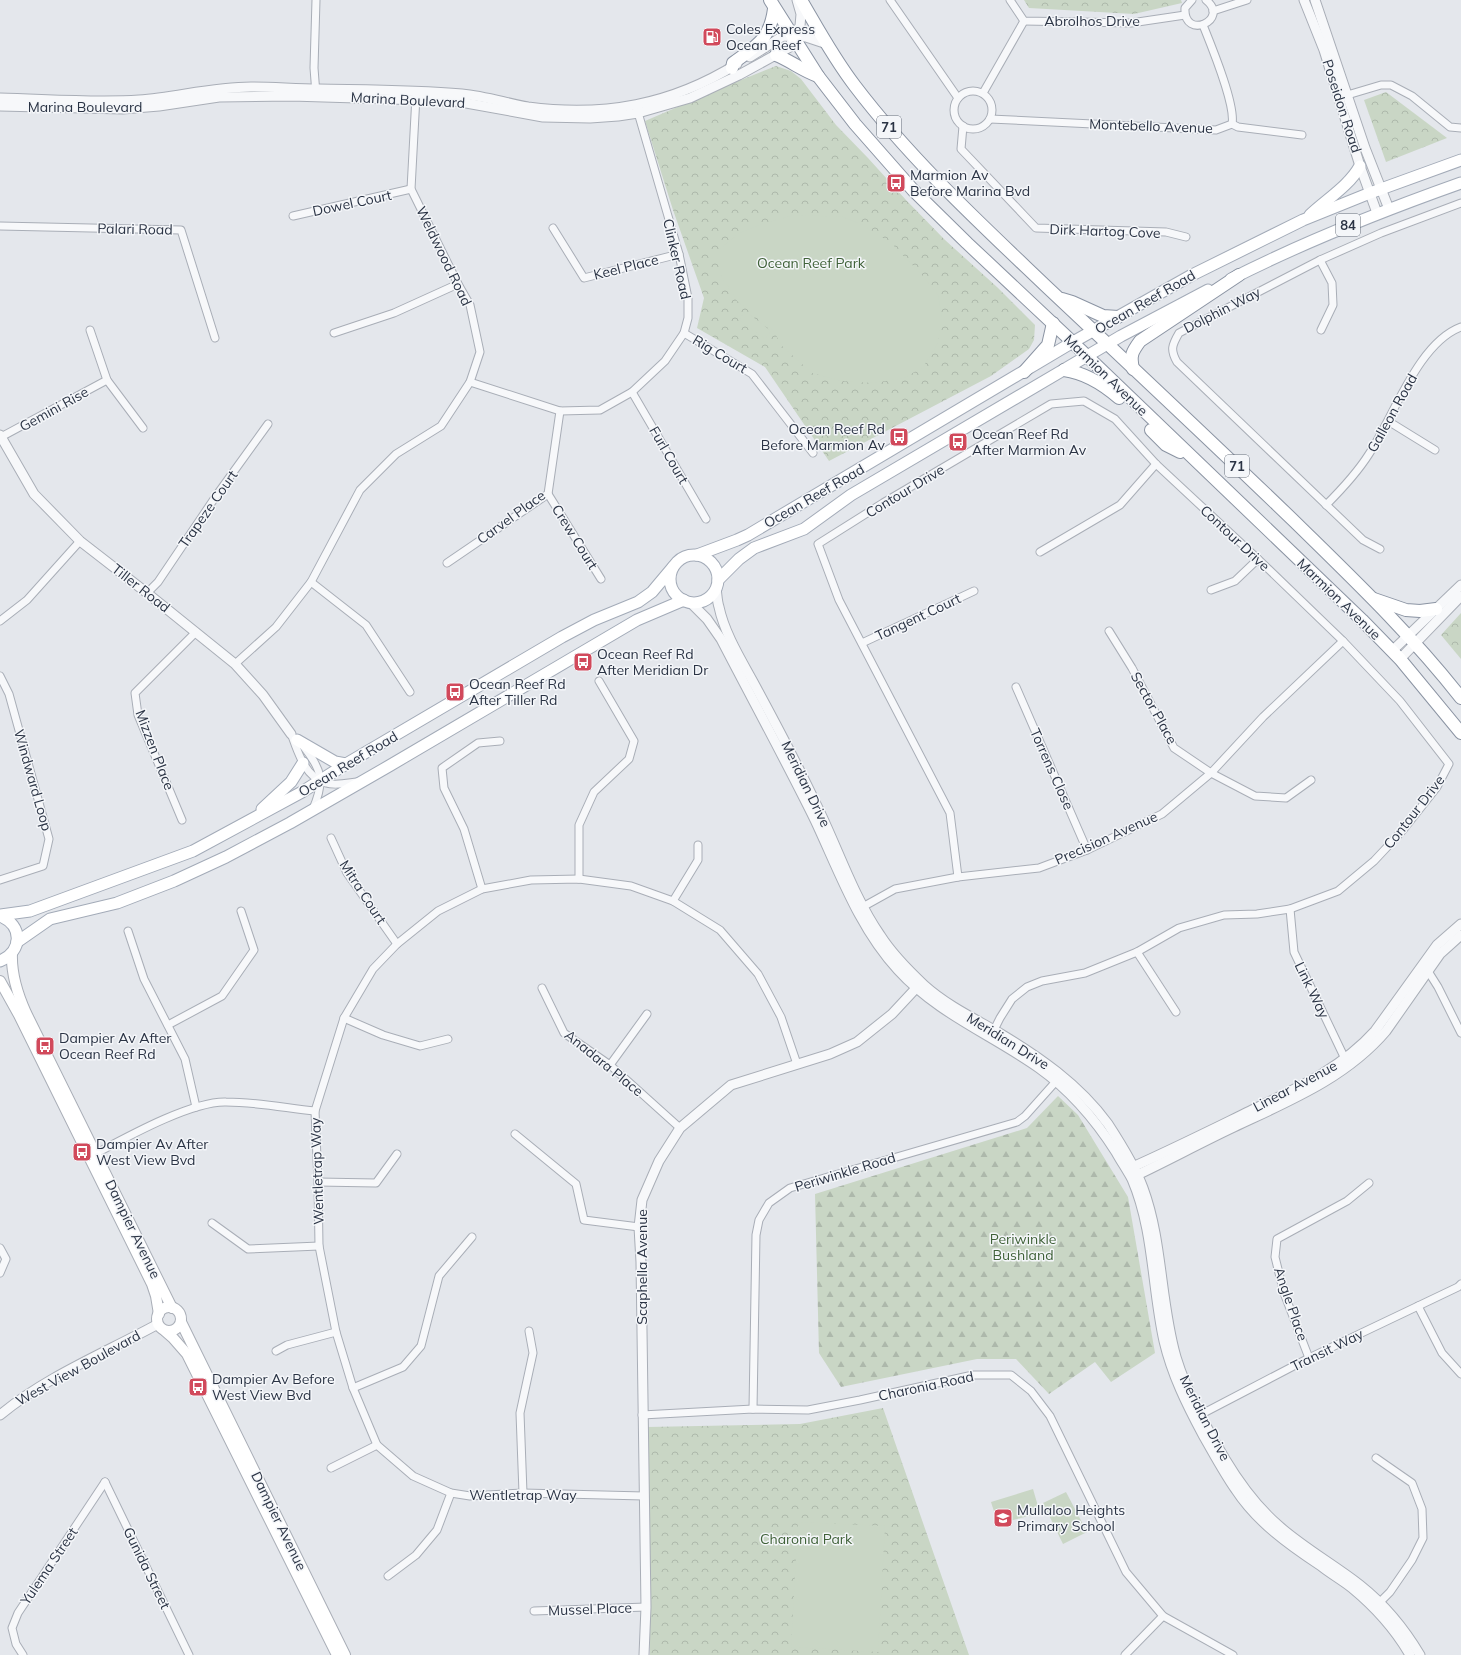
<svg xmlns="http://www.w3.org/2000/svg" width="1461" height="1655" viewBox="0 0 1461 1655" font-family="Mulish,sans-serif">
	<defs>
		<pattern id="forest-firs" width="22" height="20" patternUnits="userSpaceOnUse"><rect width="22" height="20" fill="#c9d6c5"/><path d="M5 1l3.5 6h-7zM16 11l3.5 6h-7z" fill="#adb8ab"/></pattern>
		<pattern id="park-crowns" width="20" height="18" patternUnits="userSpaceOnUse"><rect width="20" height="18" fill="#c9d6c5"/><path d="M2 6a3 3 0 1 1 6 0M12 15a3 3 0 1 1 6 0" fill="none" stroke="#adb8ab"/></pattern>
	</defs>
	<rect width="100%" height="100%" fill="#e4e7ec"/>
	<path fill="url(#forest-firs)" d="M1058,1096L1078,1115L1128,1197L1155,1353L1111,1382L1095,1362L1049,1394L1016,1359H977L841,1387L819,1353L815,1194L1027,1128Z"/>
	<g fill="url(#park-crowns)">
		<path d="M1024,0H1181L1182,3L1134,14L1029,8Z"/>
		<path d="M776,66L791,71L801,79L836,125L868,158L906,200L945,240L997,287L1035,325L1034,340L1029,349L991,376L829,461L765,367L697,328L704,298L673,210L645,121L731,84Z"/>
		<path d="M1386,92L1447,138L1386,162L1364,100Z"/>
		<path d="M1461,613V659L1441,635Z"/>
		<path d="M883,1408L969,1655H650L647,1427L800,1424Z"/>
	</g>
	<g fill="#c9d6c5">
		<path d="M795,215L843,217L863,225L891,243L921,274L938,295L942,317L938,343L923,367L904,378L873,383L842,381L812,373L782,346L773,330L737,301L720,274V249L739,233L764,223Z"/>
		<path d="M745,311L771,331L765,339L739,320Z"/>
		<path d="M1033,1489L1040,1513L998,1524L991,1502Z"/>
		<path d="M1066,1492L1087,1532L1063,1544L1043,1503Z"/>
		<path d="M798,1522L885,1526L878,1652L791,1647Z"/>
	</g>
	<g fill="none" stroke-linecap="round" stroke-linejoin="round">
		<g stroke="#a9aeb7" stroke-width="9">
			<g id="minor">
				<path d="M316,0L314,68L316,94"/>
				<path d="M890,0L958,98"/>
				<path d="M1010,0L1024,21L1131,23L1185,15"/>
				<path d="M1192,0L1185,8C1183,41 1231,20 1206,0"/>
				<path d="M1213,11L1247,0"/>
				<circle cx="973" cy="110" r="19"/>
				<path d="M983,93L1024,21"/>
				<path d="M1344,96L1381,85H1391L1412,96L1450,127L1461,128"/>
				<path d="M990,119L1216,130L1232,124C1236,105 1211,45 1203,25"/>
				<path d="M1232,124L1238,127L1302,135"/>
				<path d="M963,126L961,149L1036,228L1166,232L1186,237"/>
				<path d="M293,216L411,189"/>
				<path d="M0,226L181,230L215,338"/>
				<path d="M553,228L584,278L679,254"/>
				<path d="M1320,260L1332,283L1333,305L1321,330"/>
				<path d="M90,330L107,380L143,428"/>
				<path d="M334,333L394,313L458,284"/>
				<path d="M684,333L752,374L813,453"/>
				<path d="M470,382L560,411L600,410L632,392L665,361L684,333L688,318V298L679,254L637,109"/>
				<path d="M632,392L706,519"/>
				<path d="M1388,421L1435,450"/>
				<path d="M1,437L107,380"/>
				<path d="M548,494L601,579"/>
				<path d="M1326,505C1342,489 1357,473 1369,454C1394,416 1418,343 1461,327"/>
				<path d="M1380,549L1363,540L1177,362C1170,350 1172,345 1179,333L1320,260L1381,233L1461,203"/>
				<path d="M1040,552L1120,505L1156,464"/>
				<path d="M447,563L548,494L560,411"/>
				<path d="M311,582L366,625L410,692"/>
				<path d="M1211,590L1235,581L1258,559"/>
				<path d="M147,593L158,582L216,496L268,424"/>
				<path d="M0,621L27,600L80,541"/>
				<path d="M1109,631L1132,668L1174,748L1211,773L1255,796L1286,798L1311,780"/>
				<path d="M862,643L974,591"/>
				<path d="M235,664L276,627L311,582L360,490L396,454L441,426L470,382L480,352L470,305L458,284L411,189L416,96"/>
				<path d="M0,676L9,694L49,839L43,866L0,880"/>
				<path d="M1016,687L1087,850"/>
				<path d="M292,736C298,753 306,778 326,783C335,786 348,783 357,782"/>
				<path d="M304,747C322,770 325,781 313,809"/>
				<path d="M182,820L138,715L135,693L196,632"/>
				<path d="M331,838L347,873L397,944"/>
				<path d="M958,877L950,813L839,600L818,544L883,503L1051,404L1084,401L1115,419L1156,464L1258,559L1343,641L1400,701L1449,764L1437,787L1403,830L1374,861L1338,891L1290,909L1257,914L1224,915L1179,928L1137,952L1085,973L1042,981L1027,987L1012,999L1000,1018L992,1034"/>
				<path d="M579,879V825L594,792L629,759L634,741L599,681"/>
				<path d="M482,889L464,829L444,788L442,768L478,743L500,741"/>
				<path d="M673,901L698,860V845"/>
				<path d="M859,909L895,889L958,877L1039,868L1087,850L1162,814L1211,773L1263,717L1343,641"/>
				<path d="M1290,909L1294,952L1347,1063"/>
				<path d="M128,931L144,979L185,1059L196,1107"/>
				<path d="M1137,952L1176,1012"/>
				<path d="M1426,968L1438,987L1461,1033"/>
				<path d="M542,988L564,1033L610,1065L680,1128"/>
				<path d="M344,1018L383,1035L420,1046L448,1039"/>
				<path d="M168,1025L222,996L254,950L241,911"/>
				<path d="M610,1065L647,1014"/>
				<path d="M515,1134L576,1184L584,1220L639,1227"/>
				<path d="M93,1155C125,1138 191,1101 226,1102C256,1102 286,1108 315,1111"/>
				<path d="M318,1182L376,1183L397,1154"/>
				<path d="M212,1223L248,1249L319,1246"/>
				<path d="M0,1248L6,1259L0,1273"/>
				<path d="M1418,1306L1442,1353L1461,1374"/>
				<path d="M276,1351L287,1345L336,1332"/>
				<path d="M1309,1358L1284,1293L1275,1257L1277,1239L1347,1201L1369,1183"/>
				<path d="M353,1388L403,1367L421,1346L439,1276L472,1237"/>
				<path d="M753,1409L756,1235L759,1220L769,1203L790,1188L1017,1122L1025,1116L1059,1078"/>
				<path d="M642,1415L753,1409L808,1410L860,1400L973,1375H1011L1031,1391L1050,1416L1126,1572L1163,1616L1233,1655"/>
				<path d="M1196,1417L1309,1358L1458,1287L1461,1284"/>
				<path d="M1376,1458L1412,1483L1422,1509L1423,1538L1412,1560L1390,1592L1377,1605"/>
				<path d="M331,1468L377,1445"/>
				<path d="M105,1482L189,1655"/>
				<path d="M523,1493L520,1413L533,1353L529,1331"/>
				<path d="M644,1496L523,1493L470,1496L451,1493L413,1476L377,1445L353,1388L336,1332L319,1246L318,1182L315,1111L344,1018L373,969L397,944L438,911L482,889L531,880L579,879L631,886L673,901L720,930L758,974L781,1017L797,1064"/>
				<path d="M388,1576L416,1555L437,1530L451,1493"/>
				<path d="M534,1611L646,1607"/>
				<path d="M23,1655L16,1644L12,1628L18,1613L105,1482"/>
				<path d="M1125,1655L1163,1616"/>
			</g>
		</g>
		<g stroke="#a9aeb7" stroke-width="11">
			<g id="tertiary">
				<path d="M1304,0L1324,50L1360,166L1377,213"/>
				<path d="M1315,0L1365,148L1389,209"/>
				<path d="M750,57L783,36L806,37L827,44"/>
				<path d="M0,98C46,99 93,103 139,100C177,97 213,87 251,87C274,87 296,89 319,89C366,90 414,90 462,94C484,96 506,103 528,107C604,117 671,105 737,64"/>
				<path d="M0,106L123,109L159,106L219,97L291,96L455,101L543,117L590,118L618,116L638,113L690,98L739,75L790,47L793,37L800,26L801,14L797,0"/>
				<path d="M0,435L34,494L80,541L147,593L235,664L263,695L291,734"/>
				<path d="M716,588C717,594 717,601 719,607C725,636 745,666 758,691C778,728 798,766 816,804C837,846 853,896 880,935C892,954 908,970 924,985C945,1004 971,1017 996,1031C1038,1056 1079,1084 1108,1124C1121,1144 1135,1166 1143,1188C1163,1242 1160,1302 1176,1357C1187,1393 1206,1427 1225,1459C1240,1484 1257,1507 1279,1526C1304,1548 1333,1564 1360,1585C1384,1604 1404,1628 1420,1655"/>
				<path d="M691,603L707,619L721,639C752,699 785,759 815,820C839,871 859,928 898,970C938,1014 991,1034 1039,1068C1070,1090 1095,1119 1116,1152C1121,1161 1127,1170 1132,1179C1154,1230 1152,1288 1164,1341C1172,1375 1187,1405 1203,1435C1214,1454 1224,1473 1236,1490C1257,1522 1289,1545 1321,1566C1331,1574 1342,1580 1352,1588C1375,1607 1395,1629 1410,1655"/>
				<path d="M1392,651L1461,585"/>
				<path d="M1400,659L1461,596"/>
				<path d="M1128,1169C1169,1151 1209,1131 1250,1111C1295,1089 1341,1069 1375,1031L1437,945L1461,924"/>
				<path d="M1133,1177C1167,1161 1200,1143 1234,1127C1289,1101 1346,1078 1386,1031L1440,954L1461,935"/>
				<path d="M0,1415C47,1376 105,1353 158,1324"/>
				<path d="M644,1655L646,1607L641,1262L639,1227L642,1200L659,1161L680,1128L731,1085L830,1054L857,1042L892,1014L919,985"/>
			</g>
		</g>
		<g stroke="#a9aeb7" stroke-width="12">
			<g id="secondary">
				<path d="M12,953C11,974 17,993 26,1013L172,1308"/>
				<path d="M0,981L19,1015L152,1284L156,1296L159,1314"/>
				<circle cx="169" cy="1319" r="12"/>
				<path d="M181,1322L345,1655"/>
				<path d="M165,1331L173,1338L187,1354L337,1655"/>
			</g>
		</g>
		<g stroke="#a3abb8" stroke-width="13">
			<g id="primary">
				<path d="M1310,215C1327,199 1349,186 1360,166"/>
				<path d="M1231,279C1306,241 1382,211 1461,183"/>
				<path d="M697,555L737,540L748,535L1073,342L1192,275L1303,220L1370,193L1461,160"/>
				<circle cx="694" cy="579" r="24"/>
				<path d="M718,580L739,559L754,548L804,529L851,495L1121,336L1208,290"/>
				<path d="M297,740L335,762L346,764"/>
				<path d="M262,809L291,782L303,763"/>
				<path d="M0,915L30,911L193,851L302,792L346,764L562,637L594,620L638,602L652,592L673,567"/>
				<path d="M0,916C23,925 23,951 0,961"/>
				<path d="M17,942L50,919L117,903L174,881L226,857L290,823L389,766L637,620L684,600"/>
			</g>
		</g>
		<g stroke="#8b94a3" stroke-width="14">
			<g id="trunk">
				<path d="M770,0L818,76L855,124L913,190L967,243L1065,335L1362,620L1400,659L1461,733"/>
				<path d="M801,0C818,29 834,59 855,86C912,161 981,224 1049,289C1131,366 1213,443 1295,522C1352,578 1411,634 1461,698"/>
				<path d="M776,55C791,61 803,71 818,76"/>
				<path d="M732,68L733,63C756,46 770,40 774,9"/>
				<path d="M1062,299L1072,302L1103,316L1118,317"/>
				<path d="M1133,369C1130,355 1132,352 1140,341L1239,275"/>
				<path d="M1064,370C1086,373 1103,384 1119,398"/>
				<path d="M1024,372L1048,345L1053,323"/>
				<path d="M1151,430L1166,445L1180,452"/>
				<path d="M1374,599L1406,610L1420,611L1436,609"/>
			</g>
		</g>
		<use href="#minor" stroke="#f7f8fa" stroke-width="7"/>
		<use href="#tertiary" stroke="#f7f8fa" stroke-width="9"/>
		<use href="#secondary" stroke="#fff" stroke-width="10"/>
		<use href="#primary" stroke="#fff" stroke-width="11"/>
		<use href="#trunk" stroke="#fff" stroke-width="12"/>
	</g>
	<defs>
		<g id="fuel-square" transform="scale(1)"><rect x="-9" y="-9" width="18" height="18" rx="4" fill="#d1495b" stroke="#f4f6f9"/><path d="M-5.5-6h7V0h2V4h1.3V-2.5L3-4.5l.8-.8L6-3V5H2.5V1h-1V6h-7ZM-4.2-4.7v3.2H.2V-4.7Z" fill="#fff"/></g>
		<g id="bus-square" transform="scale(1)"><rect x="-9" y="-9" width="18" height="18" rx="4" fill="#d1495b" stroke="#f4f6f9"/><path d="M-5-6H5V4H4V6H2V4H-2V6H-4V4H-5ZM-3.5-4V0h7V-4ZM-3.5 1.2v1.5H-2V1.2ZM2 1.2v1.5H3.5V1.2Z" fill="#fff"/></g>
		<g id="school-square" transform="scale(1)"><rect x="-9" y="-9" width="18" height="18" rx="4" fill="#d1495b" stroke="#f4f6f9"/><path d="M0-5L7-2L0 1L-7-2ZM-4 1L0 2.5L4 1V4Q0 6-4 4Z" fill="#fff"/></g>
	</defs>
	<g fill-rule="evenodd">
		<use href="#fuel-square" x="712" y="37"/>
		<use href="#bus-square" x="896" y="183"/>
		<use href="#bus-square" x="899" y="437"/>
		<use href="#bus-square" x="958" y="442"/>
		<use href="#bus-square" x="583" y="662"/>
		<use href="#bus-square" x="455" y="692"/>
		<use href="#bus-square" x="45" y="1046"/>
		<use href="#bus-square" x="82" y="1152"/>
		<use href="#bus-square" x="198" y="1387"/>
		<use href="#school-square" x="1003" y="1518"/>
	</g>
	<g text-anchor="middle" stroke-width="3" stroke-linejoin="round" paint-order="stroke">
		<g fill="#f4f6f9" stroke="#676e7b" stroke-width="1">
			<rect x="877" y="116" width="24" height="22" rx="3"/>
			<rect x="1336" y="214" width="24" height="22" rx="3"/>
			<rect x="1225" y="455" width="24" height="22" rx="3"/>
		</g>
		<g font-size="13" font-weight="bold" fill="#2b3445">
			<text x="889" y="132">71</text>
			<text x="1348" y="230">84</text>
			<text x="1237" y="471">71</text>
		</g>
		<g font-size="14" fill="#2b3445" stroke="#f4f6f9">
			<text x="1092" y="26">Abrolhos Drive</text>
			<text transform="translate(408 100) rotate(3)" y="5">Marina Boulevard</text>
			<text transform="translate(1342 106) rotate(72)" y="5">Poseidon Road</text>
			<text x="85" y="112">Marina Boulevard</text>
			<text transform="translate(1151 126) rotate(2)" y="5">Montebello Avenue</text>
			<text transform="translate(352 203) rotate(-12)" y="5">Dowel Court</text>
			<text transform="translate(135 229) rotate(1)" y="5">Palari Road</text>
			<text transform="translate(1105 231) rotate(2)" y="5">Dirk Hartog Cove</text>
			<text transform="translate(444 256) rotate(64)" y="5">Weldwood Road</text>
			<text transform="translate(677 259) rotate(77)" y="5">Clinker Road</text>
			<text transform="translate(626 267) rotate(-14)" y="5">Keel Place</text>
			<text transform="translate(1145 302) rotate(-30)" y="5">Ocean Reef Road</text>
			<text transform="translate(1222 310) rotate(-27)" y="5">Dolphin Way</text>
			<text transform="translate(720 354) rotate(31)" y="5">Rig Court</text>
			<text transform="translate(1106 375) rotate(44)" y="5">Marmion Avenue</text>
			<text transform="translate(54 409) rotate(-29)" y="5">Gemini Rise</text>
			<text transform="translate(1392 413) rotate(-61)" y="5">Galleon Road</text>
			<text transform="translate(669 455) rotate(60)" y="5">Furl Court</text>
			<text transform="translate(905 491) rotate(-31)" y="5">Contour Drive</text>
			<text transform="translate(814 496) rotate(-30)" y="5">Ocean Reef Road</text>
			<text transform="translate(208 509) rotate(-55)" y="5">Trapeze Court</text>
			<text transform="translate(511 517) rotate(-36)" y="5">Carvel Place</text>
			<text transform="translate(575 537) rotate(58)" y="5">Crew Court</text>
			<text transform="translate(1235 538) rotate(43)" y="5">Contour Drive</text>
			<text transform="translate(141 588) rotate(38)" y="5">Tiller Road</text>
			<text transform="translate(1339 599) rotate(44)" y="5">Marmion Avenue</text>
			<text transform="translate(918 617) rotate(-25)" y="5">Tangent Court</text>
			<text transform="translate(1154 708) rotate(61)" y="5">Sector Place</text>
			<text transform="translate(155 750) rotate(69)" y="5">Mizzen Place</text>
			<text transform="translate(348 764) rotate(-31)" y="5">Ocean Reef Road</text>
			<text transform="translate(1052 769) rotate(66)" y="5">Torrens Close</text>
			<text transform="translate(33 780) rotate(74)" y="5">Windward Loop</text>
			<text transform="translate(806 784) rotate(64)" y="5">Meridian Drive</text>
			<text transform="translate(1414 812) rotate(-52)" y="5">Contour Drive</text>
			<text transform="translate(1106 838) rotate(-24)" y="5">Precision Avenue</text>
			<text transform="translate(363 892) rotate(57)" y="5">Mitra Court</text>
			<text transform="translate(1312 990) rotate(64)" y="5">Link Way</text>
			<text transform="translate(1008 1041) rotate(32)" y="5">Meridian Drive</text>
			<text transform="translate(604 1063) rotate(39)" y="5">Anadara Place</text>
			<text transform="translate(1295 1086) rotate(-28)" y="5">Linear Avenue</text>
			<text transform="translate(317 1171) rotate(-92)" y="5">Wentletrap Way</text>
			<text transform="translate(845 1172) rotate(-17)" y="5">Periwinkle Road</text>
			<text transform="translate(133 1229) rotate(64)" y="5">Dampier Avenue</text>
			<text transform="translate(642 1267) rotate(-90)" y="5">Scaphella Avenue</text>
			<text transform="translate(1291 1304) rotate(71)" y="5">Angle Place</text>
			<text transform="translate(1327 1350) rotate(-26)" y="5">Transit Way</text>
			<text transform="translate(78 1368) rotate(-29)" y="5">West View Boulevard</text>
			<text transform="translate(926 1386) rotate(-12)" y="5">Charonia Road</text>
			<text transform="translate(1205 1418) rotate(63)" y="5">Meridian Drive</text>
			<text x="523" y="1500">Wentletrap Way</text>
			<text transform="translate(279 1521) rotate(64)" y="5">Dampier Avenue</text>
			<text transform="translate(49 1566) rotate(-56)" y="5">Yulema Street</text>
			<text transform="translate(147 1568) rotate(64)" y="5">Gunida Street</text>
			<text transform="translate(590 1609) rotate(-2)" y="5">Mussel Place</text>
		</g>
		<g font-size="14" fill="#2b3445" stroke="#f4f6f9" text-anchor="start">
			<text x="726" y="34">Coles Express<tspan x="726" dy="16">Ocean Reef</tspan></text>
			<text x="910" y="180">Marmion Av<tspan x="910" dy="16">Before Marina Bvd</tspan></text>
			<text x="885" y="434" text-anchor="end">Ocean Reef Rd<tspan x="885" dy="16">Before Marmion Av</tspan></text>
			<text x="972" y="439">Ocean Reef Rd<tspan x="972" dy="16">After Marmion Av</tspan></text>
			<text x="597" y="659">Ocean Reef Rd<tspan x="597" dy="16">After Meridian Dr</tspan></text>
			<text x="469" y="689">Ocean Reef Rd<tspan x="469" dy="16">After Tiller Rd</tspan></text>
			<text x="59" y="1043">Dampier Av After<tspan x="59" dy="16">Ocean Reef Rd</tspan></text>
			<text x="96" y="1149">Dampier Av After<tspan x="96" dy="16">West View Bvd</tspan></text>
			<text x="212" y="1384">Dampier Av Before<tspan x="212" dy="16">West View Bvd</tspan></text>
			<text x="1017" y="1515">Mullaloo Heights<tspan x="1017" dy="16">Primary School</tspan></text>
		</g>
		<g font-size="14" fill="#3f6138" stroke="#f4f6f9">
			<text x="811" y="268">Ocean Reef Park</text>
			<text x="1023" y="1244">Periwinkle<tspan x="1023" dy="16">Bushland</tspan></text>
			<text x="806" y="1544">Charonia Park</text>
		</g>
	</g>
</svg>
